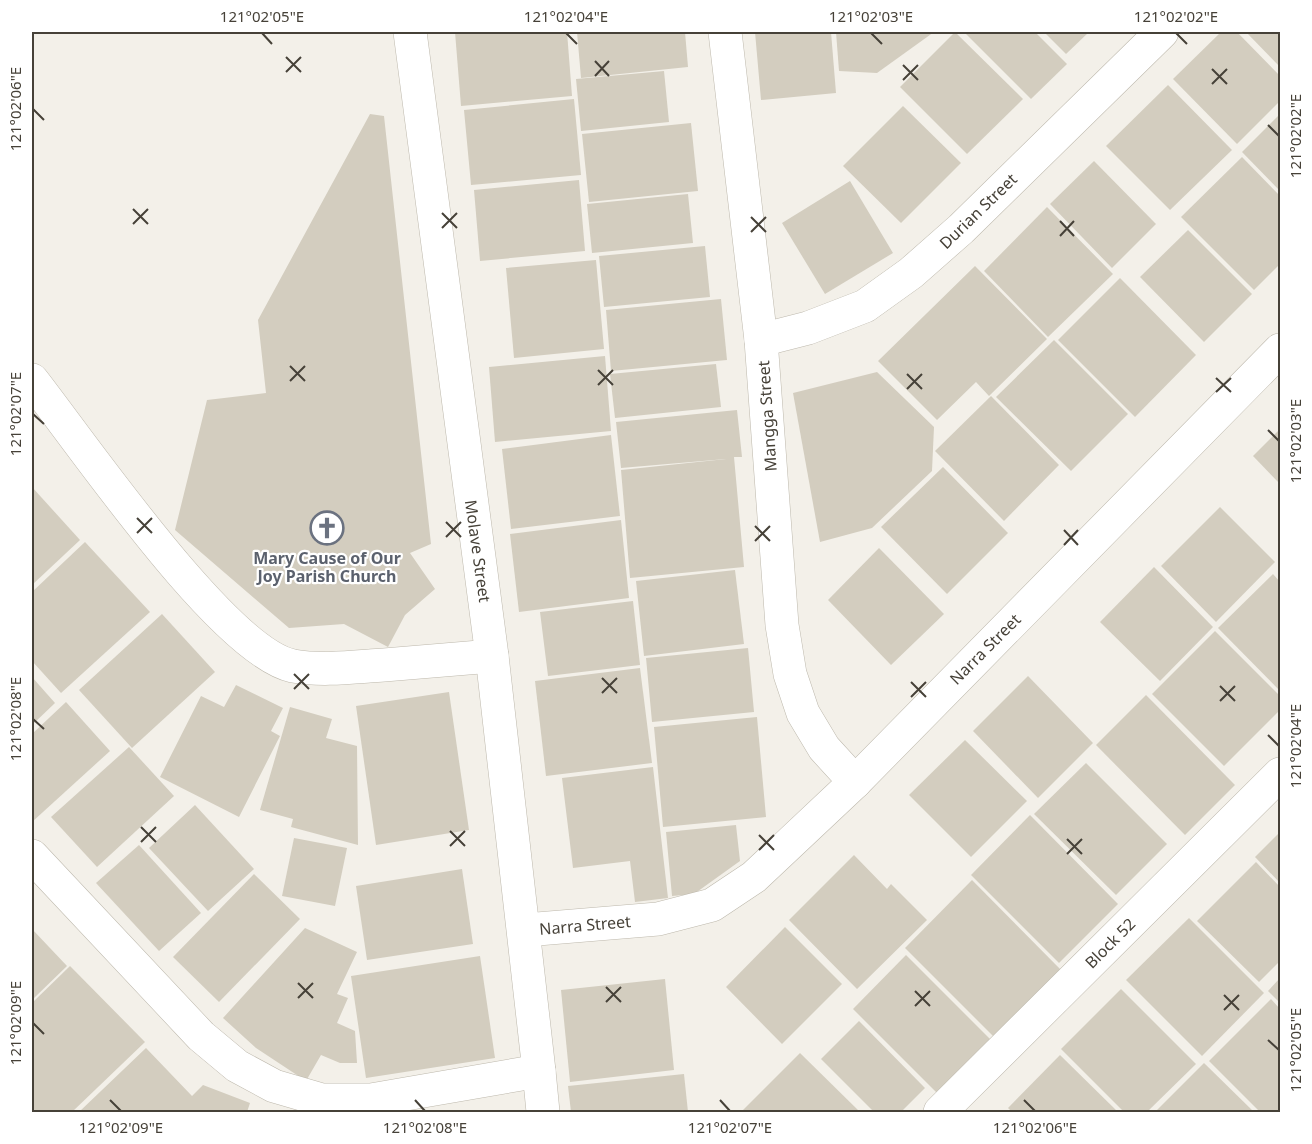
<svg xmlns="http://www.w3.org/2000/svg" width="1312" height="1144" viewBox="0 0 1312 1144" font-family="'Noto Sans',sans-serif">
	<rect width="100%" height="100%" fill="#f3f0e9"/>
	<g fill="#d3cdbf">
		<path d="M455,32H567L572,96L461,106Z"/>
		<path d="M577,32H685L688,67L581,78Z"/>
		<path d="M755,32H831L836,93L761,100Z"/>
		<path d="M836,32H934L877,73L839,71Z"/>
		<path d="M955,32L1023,99L967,154L900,87Z"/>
		<path d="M964,32H1035L1067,64L1031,99Z"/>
		<path d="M1044,32H1089L1066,54Z"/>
		<path d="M1221,32H1237L1280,76V101L1237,144L1173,79Z"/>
		<path d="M1246,32H1280V67Z"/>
		<path d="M664,71L669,122L581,131L576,79Z"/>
		<path d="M1168,85L1232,150L1170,210L1106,146Z"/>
		<path d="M574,99L581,175L471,185L464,110Z"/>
		<path d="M903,106L961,163L901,223L843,166Z"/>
		<path d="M370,114L384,116L431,544L410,553L435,589L405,615L388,647L344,624L289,628L175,530L207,400L266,393L258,320Z"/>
		<path d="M1280,114V191L1242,152Z"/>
		<path d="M691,123L698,191L589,202L582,134Z"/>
		<path d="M1242,157L1280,196V264L1254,290L1181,217Z"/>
		<path d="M1094,161L1156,224L1112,268L1050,204Z"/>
		<path d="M579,180L585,251L480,261L474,190Z"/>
		<path d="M850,181L893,253L825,294L782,223Z"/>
		<path d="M688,194L693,243L592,253L587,204Z"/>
		<path d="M1047,207L1113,274L1048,337L984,271Z"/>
		<path d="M1188,230L1252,294L1204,342L1140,277Z"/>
		<path d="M705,246L710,297L604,307L599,256Z"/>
		<path d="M596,260L604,349L514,358L506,268Z"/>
		<path d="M975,266L1047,339L989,396L976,382L937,420L878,361Z"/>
		<path d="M1120,278L1196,355L1135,417L1058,340Z"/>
		<path d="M721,299L727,360L611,371L606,310Z"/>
		<path d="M1054,340L1128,414L1071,471L996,397Z"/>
		<path d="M605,356L611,431L495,442L489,367Z"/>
		<path d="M716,364L721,407L615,418L610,374Z"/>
		<path d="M877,372L934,427L932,471L872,528L820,542L793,393Z"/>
		<path d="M991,396L1059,465L1004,521L935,451Z"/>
		<path d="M737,410L742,457H734L744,567L630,578L621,470L726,459L621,468L616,422Z"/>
		<path d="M1280,429V484L1253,456Z"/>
		<path d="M611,435L620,516L511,529L502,449Z"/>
		<path d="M943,467L1008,533L947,594L881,527Z"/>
		<path d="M32,487L80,540L32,585Z"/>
		<path d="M1220,507L1275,562L1216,622L1161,566Z"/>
		<path d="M621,520L629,598L519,612L510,534Z"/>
		<path d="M85,542L150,612L61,693L32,661V592Z"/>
		<path d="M879,548L944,614L891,665L828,600Z"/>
		<path d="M1154,567L1213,627L1160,681L1100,622Z"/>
		<path d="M735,570L744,644L644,656L636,581Z"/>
		<path d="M1273,574L1280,582V691L1218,628Z"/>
		<path d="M633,601L640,665L548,676L540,612Z"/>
		<path d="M162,614L215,672L132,748L79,690Z"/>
		<path d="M1215,631L1280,696V710L1224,766L1152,694Z"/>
		<path d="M748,648L754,712L652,722L646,658Z"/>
		<path d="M640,668L652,763L546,776L535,681Z"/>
		<path d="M1028,676L1093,743L1038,798L973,731Z"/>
		<path d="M32,677L55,703L32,725Z"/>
		<path d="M236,685L283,708L271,731L280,736L239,817L160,777L201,696L224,707Z"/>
		<path d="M449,692L469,830L376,845L356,706Z"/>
		<path d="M1146,695L1235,785L1185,835L1096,745Z"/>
		<path d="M66,702L110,751L32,822V734Z"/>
		<path d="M290,707L332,719L326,738L357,746L358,845L291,827L293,819L260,810Z"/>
		<path d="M757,717L766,817L663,827L654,727Z"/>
		<path d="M965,740L1027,801L971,857L909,795Z"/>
		<path d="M129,747L174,796L97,867L51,817Z"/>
		<path d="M1086,763L1167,844L1116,895L1034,814Z"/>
		<path d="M653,767L668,898L635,902L630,861L573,868L562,778Z"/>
		<path d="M195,805L254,869L208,911L149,848Z"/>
		<path d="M1030,815L1118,904L1059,963L971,875Z"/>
		<path d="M736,825L740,861L694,894L672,896L666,832Z"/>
		<path d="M1280,832V883L1255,857Z"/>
		<path d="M294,838L347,848L335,906L282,896Z"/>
		<path d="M139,845L201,913L159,951L96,883Z"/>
		<path d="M854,855L887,889L891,884L927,920L857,989L789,920Z"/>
		<path d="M1256,862L1280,887V961L1259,982L1197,921Z"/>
		<path d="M462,869L473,944L367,960L356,886Z"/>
		<path d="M254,874L300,919L219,1002L173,957Z"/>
		<path d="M972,880L1062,971L995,1038L905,948Z"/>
		<path d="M1189,918L1264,993L1202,1056L1126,980Z"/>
		<path d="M785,927L842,984L782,1044L726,987Z"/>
		<path d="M305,928L357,952L337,994L348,998L337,1023L355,1031L357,1063H340L321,1055L306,1081L256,1048L223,1018Z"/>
		<path d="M32,929L67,966L32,1000Z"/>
		<path d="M906,955L992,1041L939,1095L853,1009Z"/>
		<path d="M480,956L495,1058L366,1078L351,976Z"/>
		<path d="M70,966L145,1042L72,1112H36L32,1107V1003Z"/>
		<path d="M1280,978V1003L1268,991Z"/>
		<path d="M665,979L674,1070L570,1082L561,990Z"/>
		<path d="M1121,989L1196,1064L1147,1112H1124L1061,1049Z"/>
		<path d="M1271,999L1280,1009V1112H1260L1209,1061Z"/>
		<path d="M859,1021L925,1088L901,1112H874L821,1059Z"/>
		<path d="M146,1048L192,1096L203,1085L250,1103L247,1112H79Z"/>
		<path d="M800,1053L860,1112H741Z"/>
		<path d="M1060,1055L1118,1112H1012L1008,1108Z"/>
		<path d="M1204,1063L1254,1112H1155Z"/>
		<path d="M684,1074L688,1112H571L568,1086Z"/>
	</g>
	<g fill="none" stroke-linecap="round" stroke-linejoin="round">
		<g stroke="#bdb8ac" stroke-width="34">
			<g id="minor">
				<path d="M410,32L492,656L539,1071"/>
				<path d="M725,32L761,340L782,625L790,674L803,713L824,748L855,782"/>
				<path d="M761,340L808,328L865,306L911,273L961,229L1162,32"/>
				<path d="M32,380C80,441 224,652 293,666C323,671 353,667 384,665C420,662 456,659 492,656"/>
				<path d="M525,930L658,919L712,905L754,877L855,782L1280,350"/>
			</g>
		</g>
		<g stroke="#bdb8ac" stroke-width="34">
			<g id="tertiary">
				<path d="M32,856L201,1036L237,1066L274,1086L322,1100H371L539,1071L543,1112"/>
				<path d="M940,1112L1280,774"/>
			</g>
		</g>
		<use href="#minor" stroke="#fff" stroke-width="33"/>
		<use href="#tertiary" stroke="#fff" stroke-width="33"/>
	</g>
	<path fill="none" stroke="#464138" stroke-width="2" d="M262,33L272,44M566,33L577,44M871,33L882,44M1176,33L1187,44M286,57L301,72M595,61L609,76M903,65L918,80M1212,69L1227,84M286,72L301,57M595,76L609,61M903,80L918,65M1212,84L1227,69M33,109L44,120M1268,125L1279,136M133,209L148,224M442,213L457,228M751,217L766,232M1060,221L1074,236M133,224L148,209M442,228L457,213M751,232L766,217M1060,236L1074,221M290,366L305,381M598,370L613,385M907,374L922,389M1216,378L1231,392M290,381L305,366M598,385L613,370M907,389L922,374M1216,392L1231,378M33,414L44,424M1268,430L1279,441M137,518L152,533M446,522L461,537M755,526L770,541M1064,530L1078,545M137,533L152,518M446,537L461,522M755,541L770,526M1064,545L1078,530M294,674L309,689M602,678L617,693M911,682L926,697M1220,686L1235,701M294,689L309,674M602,693L617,678M911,697L926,682M1220,701L1235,686M33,719L44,729M1268,735L1279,746M141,827L156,842M450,831L465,846M759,835L774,850M1067,839L1082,854M141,842L156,827M450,846L465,831M759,850L774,835M1067,854L1082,839M298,983L313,998M606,987L621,1002M915,991L930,1006M1224,995L1239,1010M298,998L313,983M606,1002L621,987M915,1006L930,991M1224,1010L1239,995M33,1023L44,1034M1268,1040L1279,1050M110,1100L121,1111M415,1100L425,1111M720,1100L730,1111M1024,1100L1035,1111"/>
	<defs>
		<g id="church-ring" transform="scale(1.725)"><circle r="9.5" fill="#fff" stroke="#6b7280" stroke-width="1.5"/><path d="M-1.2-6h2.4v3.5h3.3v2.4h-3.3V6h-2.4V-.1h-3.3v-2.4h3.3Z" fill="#6b7280"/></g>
	</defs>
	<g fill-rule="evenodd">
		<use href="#church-ring" x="327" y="528"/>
	</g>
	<g text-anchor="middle" stroke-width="4.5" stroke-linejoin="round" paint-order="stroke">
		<g font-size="16" fill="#464138" stroke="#fff">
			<text transform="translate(978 211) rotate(-44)" y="6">Durian Street</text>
			<text transform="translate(767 416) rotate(-94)" y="6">Mangga Street</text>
			<text transform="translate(478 551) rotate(82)" y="6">Molave Street</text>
			<text transform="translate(985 649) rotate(-45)" y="6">Narra Street</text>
			<text transform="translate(585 925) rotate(-5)" y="6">Narra Street</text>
			<text transform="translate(1110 943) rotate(-45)" y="6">Block 52</text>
		</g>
		<g font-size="16" font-weight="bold" fill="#5b616d" stroke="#fff">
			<text x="327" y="564">Mary Cause of Our<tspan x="327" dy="18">Joy Parish Church</tspan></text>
		</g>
	</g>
	<rect width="1312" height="1144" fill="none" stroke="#ffffff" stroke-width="66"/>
	<rect x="33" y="33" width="1246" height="1078" fill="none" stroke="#464138" stroke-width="2"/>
	<g font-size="15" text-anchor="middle" fill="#464138">
		<text x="262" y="22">121°02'05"E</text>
		<text x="566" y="22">121°02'04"E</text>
		<text x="871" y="22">121°02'03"E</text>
		<text x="1176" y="22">121°02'02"E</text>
		<text transform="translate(16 109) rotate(-90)" y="5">121°02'06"E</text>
		<text transform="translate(1296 136) rotate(-90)" y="5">121°02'02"E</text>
		<text transform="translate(16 414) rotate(-90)" y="5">121°02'07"E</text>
		<text transform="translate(1296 441) rotate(-90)" y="5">121°02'03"E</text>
		<text transform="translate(16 719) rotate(-90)" y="5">121°02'08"E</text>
		<text transform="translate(1296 746) rotate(-90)" y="5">121°02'04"E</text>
		<text transform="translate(16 1023) rotate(-90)" y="5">121°02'09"E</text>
		<text transform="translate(1296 1050) rotate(-90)" y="5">121°02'05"E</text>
		<text x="121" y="1133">121°02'09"E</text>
		<text x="425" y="1133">121°02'08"E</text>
		<text x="730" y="1133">121°02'07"E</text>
		<text x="1035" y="1133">121°02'06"E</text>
	</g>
</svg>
